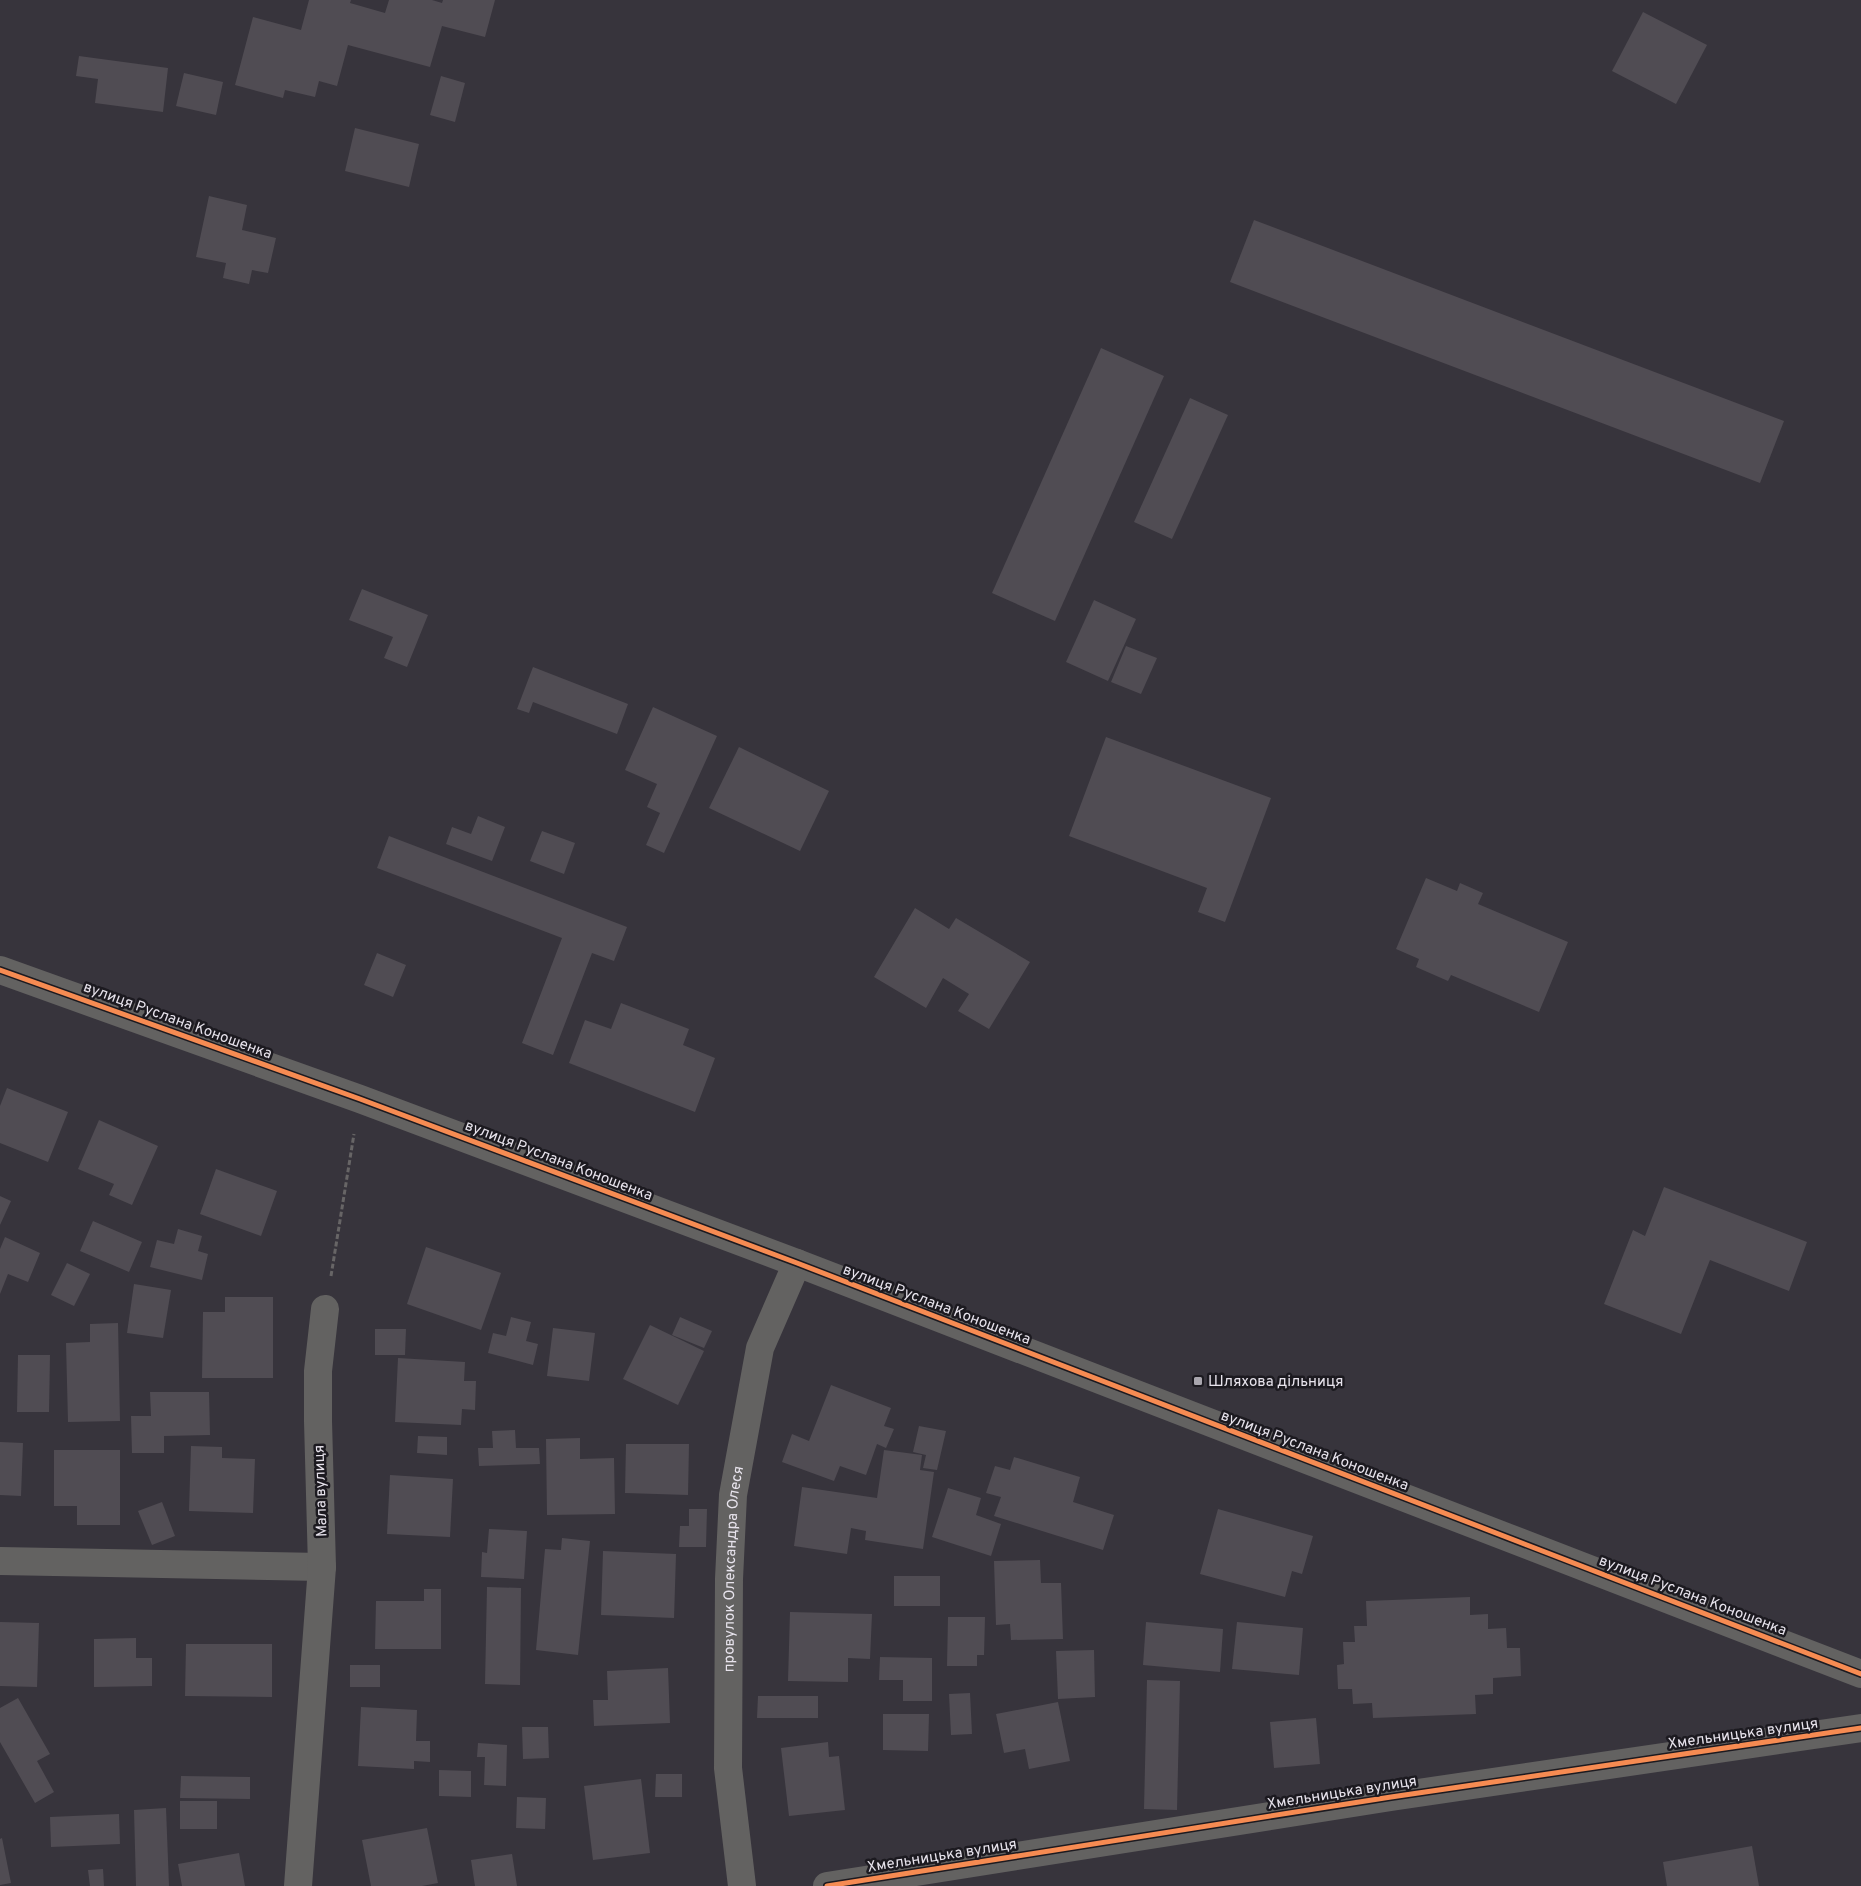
<svg xmlns="http://www.w3.org/2000/svg" width="1861" height="1886" viewBox="0 0 1861 1886" font-family="Overpass,sans-serif">
	<rect width="100%" height="100%" fill="#37343c"/>
	<g fill="#504c53">
		<path d="M309,0H351L350,3L385,13L389,0H432L442,3L443,0H495L485,37L442,26L430,67L348,45L337,86L319,81L315,97L285,90L283,98L235,85L253,17L301,30Z"/>
		<path d="M1643,12L1707,45L1676,104L1612,71Z"/>
		<path d="M79,56L168,68L163,112L95,103L98,79L76,76Z"/>
		<path d="M184,73L223,82L216,115L176,106Z"/>
		<path d="M441,76L465,83L455,122L430,115Z"/>
		<path d="M355,128L419,144L409,187L345,171Z"/>
		<path d="M209,196L247,205L242,230L276,238L268,273L252,270L249,284L223,278L226,263L196,257Z"/>
		<path d="M1254,220L1784,421L1760,483L1230,282Z"/>
		<path d="M1101,348L1164,376L1055,621L992,593Z"/>
		<path d="M1190,398L1228,415L1172,539L1134,522Z"/>
		<path d="M362,589L428,615L407,667L384,658L393,637L349,620Z"/>
		<path d="M1094,600L1136,619L1108,681L1066,662Z"/>
		<path d="M1126,646L1157,658L1141,694L1111,682Z"/>
		<path d="M533,667L628,704L617,734L533,702L529,713L517,709Z"/>
		<path d="M653,707L717,736L664,853L646,845L660,813L647,807L657,784L625,770Z"/>
		<path d="M1106,737L1271,798L1225,922L1198,912L1207,888L1069,836Z"/>
		<path d="M739,747L829,791L800,851L709,808Z"/>
		<path d="M478,816L505,827L492,861L446,844L452,827L471,834Z"/>
		<path d="M542,831L575,843L564,874L530,861Z"/>
		<path d="M389,836L627,927L614,961L592,953L553,1055L522,1043L562,938L377,868Z"/>
		<path d="M1426,878L1457,891L1460,883L1483,893L1478,904L1568,942L1539,1012L1451,975L1448,981L1416,967L1419,959L1396,949Z"/>
		<path d="M915,908L949,929L956,918L1030,962L989,1029L958,1011L969,994L943,978L926,1008L874,977Z"/>
		<path d="M377,953L406,965L393,997L364,985Z"/>
		<path d="M621,1003L689,1029L683,1045L715,1058L695,1112L569,1063L585,1020L611,1029Z"/>
		<path d="M7,1088L68,1112L48,1162L0,1143V1106Z"/>
		<path d="M99,1120L158,1146L132,1205L109,1195L114,1184L78,1169Z"/>
		<path d="M216,1169L277,1191L261,1236L200,1214Z"/>
		<path d="M1664,1187L1807,1242L1789,1291L1710,1260L1681,1334L1604,1304L1633,1230L1645,1236Z"/>
		<path d="M0,1196L11,1201L0,1225Z"/>
		<path d="M93,1221L142,1242L129,1272L80,1251Z"/>
		<path d="M178,1229L202,1236L198,1251L208,1254L202,1280L150,1267L157,1240L174,1244Z"/>
		<path d="M5,1237L40,1253L28,1282L8,1274L0,1294V1249Z"/>
		<path d="M426,1247L501,1273L481,1330L407,1304Z"/>
		<path d="M67,1263L90,1274L74,1306L51,1295Z"/>
		<path d="M134,1284L171,1290L163,1338L127,1333Z"/>
		<path d="M225,1297H273V1378H202L203,1312H225Z"/>
		<path d="M511,1317L531,1322L526,1341L538,1344L533,1365L488,1353L493,1333L506,1336Z"/>
		<path d="M680,1317L712,1331L704,1348L672,1335Z"/>
		<path d="M118,1323L120,1421L68,1422L66,1343L90,1342V1324Z"/>
		<path d="M650,1325L704,1351L678,1405L623,1379Z"/>
		<path d="M553,1328L595,1333L589,1381L547,1376Z"/>
		<path d="M375,1329H406L405,1355H375Z"/>
		<path d="M18,1355H50L49,1412H17Z"/>
		<path d="M398,1358L465,1362L464,1381H476L475,1410L462,1409L461,1425L395,1422Z"/>
		<path d="M831,1385L891,1408L884,1426L894,1429L886,1448L877,1444L866,1475L840,1466L834,1481L782,1462L792,1434L809,1441Z"/>
		<path d="M150,1392H209L210,1435L164,1436V1453H132L131,1416H151Z"/>
		<path d="M919,1426L946,1431L937,1470L923,1468L926,1455L913,1452Z"/>
		<path d="M515,1430L516,1448H539L540,1464L479,1466L478,1448H493L492,1431Z"/>
		<path d="M418,1436L447,1437V1455L417,1453Z"/>
		<path d="M580,1438V1459L614,1458L615,1514L547,1515L546,1439Z"/>
		<path d="M0,1442L23,1443L21,1496L0,1495Z"/>
		<path d="M626,1444H689L688,1495L625,1493Z"/>
		<path d="M191,1446L222,1447V1458L255,1459L253,1513L189,1511Z"/>
		<path d="M54,1450H120V1525H77V1506H54Z"/>
		<path d="M884,1450L922,1455L920,1470L934,1472L923,1549L865,1540L866,1531L851,1528L847,1554L794,1546L802,1487L877,1498Z"/>
		<path d="M1014,1457L1080,1477L1073,1502L1114,1515L1103,1550L994,1516L1001,1497L986,1493L995,1466L1010,1470Z"/>
		<path d="M390,1475L453,1479L450,1537L387,1534Z"/>
		<path d="M948,1488L981,1498L976,1515L1001,1524L991,1556L932,1537Z"/>
		<path d="M162,1502L175,1536L152,1545L138,1511Z"/>
		<path d="M689,1509H707L706,1547H679L680,1526H689Z"/>
		<path d="M1218,1509L1313,1536L1302,1574L1292,1571L1285,1597L1200,1574Z"/>
		<path d="M489,1529L527,1531L524,1579L481,1577L482,1552L487,1553Z"/>
		<path d="M562,1538L590,1541L578,1655L536,1650L545,1549L561,1550Z"/>
		<path d="M603,1551L676,1554L674,1618L601,1615Z"/>
		<path d="M1040,1560L1041,1583H1061L1063,1639L1011,1640L1010,1624L996,1625L994,1561Z"/>
		<rect x="894" y="1576" width="46" height="30"/>
		<path d="M487,1587L521,1588L520,1685L485,1684Z"/>
		<path d="M424,1589H441V1649H375L376,1601H424Z"/>
		<path d="M1470,1597V1615L1488,1614V1629L1506,1628L1507,1648H1520L1521,1676L1493,1678V1694L1475,1695L1476,1714L1373,1718L1372,1703L1353,1704L1352,1689H1338L1337,1665L1344,1664L1343,1642H1355L1354,1626H1367L1366,1601Z"/>
		<path d="M790,1612L872,1614L870,1659L848,1658V1682L788,1681Z"/>
		<path d="M948,1617H985L984,1655H977V1666H947Z"/>
		<path d="M0,1622L39,1623L37,1687L0,1686Z"/>
		<path d="M1146,1622L1223,1629L1220,1672L1143,1665Z"/>
		<path d="M1237,1622L1303,1628L1299,1675L1232,1669Z"/>
		<path d="M136,1638V1658H152V1686L94,1687V1639Z"/>
		<path d="M186,1644H272V1697L185,1696Z"/>
		<path d="M1094,1650L1095,1697L1058,1699L1056,1651Z"/>
		<path d="M880,1657L932,1658V1701H903V1680H879Z"/>
		<rect x="350" y="1665" width="30" height="22"/>
		<path d="M668,1668L670,1723L594,1726L593,1700H608L607,1671Z"/>
		<path d="M1147,1680L1180,1681L1177,1810L1144,1809Z"/>
		<path d="M970,1693L972,1734L951,1735L949,1694Z"/>
		<path d="M758,1696H818V1718H757Z"/>
		<path d="M18,1698L50,1754L37,1761L54,1792L35,1803L0,1742V1708Z"/>
		<path d="M1058,1702L1070,1761L1029,1769L1025,1749L1004,1753L996,1714Z"/>
		<path d="M361,1707L417,1710L416,1741H430V1762L414,1761V1769L358,1766Z"/>
		<path d="M883,1714H929L928,1751L883,1750Z"/>
		<path d="M1316,1718L1320,1764L1274,1768L1270,1722Z"/>
		<path d="M522,1727H548L549,1758L523,1759Z"/>
		<path d="M828,1742L829,1757L839,1756L845,1810L789,1816L781,1748Z"/>
		<path d="M478,1743L507,1745L506,1786L484,1785L485,1757H477Z"/>
		<path d="M439,1770L471,1771V1797L439,1796Z"/>
		<path d="M656,1774H682V1797H655Z"/>
		<path d="M181,1776L250,1777V1799L180,1798Z"/>
		<path d="M641,1779L650,1853L593,1860L584,1786Z"/>
		<path d="M517,1797L546,1798L545,1829L516,1828Z"/>
		<rect x="180" y="1801" width="37" height="28"/>
		<path d="M166,1808L169,1886H136L134,1810Z"/>
		<path d="M119,1814L120,1844L51,1847L50,1817Z"/>
		<path d="M427,1828L438,1883L422,1886H371L362,1840Z"/>
		<path d="M2,1838L11,1883L0,1885V1839Z"/>
		<path d="M1752,1846L1759,1886H1667L1663,1862Z"/>
		<path d="M239,1853L245,1886H182L178,1864Z"/>
		<path d="M512,1854L517,1886H475L471,1860Z"/>
		<path d="M103,1869L104,1886H90L88,1870Z"/>
	</g>
	<g fill="none" stroke-linecap="round" stroke-linejoin="round">
		<path stroke="#676566" stroke-width="3" stroke-dasharray="5 2.5" stroke-linecap="butt" d="M331,1276L354,1134"/>
		<g stroke="#636261" stroke-width="28">
			<path d="M0,970L360,1099L797,1263L1861,1674"/>
			<path d="M0,1561L322,1567"/>
			<path d="M298,1886L322,1567L318,1421V1371L325,1309"/>
			<path id="s1" d="M742,1886L728,1768L729,1579L733,1495L760,1348L797,1263"/>
			<path d="M827,1886L1391,1797L1861,1728"/>
		</g>
		<g stroke="#1c1a20" stroke-width="8">
			<g id="cycleway">
				<path d="M0,970L360,1099L797,1263L1861,1674"/>
				<path d="M827,1886L1391,1797L1861,1728"/>
			</g>
		</g>
		<use href="#cycleway" stroke="#f68b52" stroke-width="5"/>
	</g>
	<rect fill="#a9a6ae" stroke="#1c1a20" stroke-width="2" x="1193" y="1376" width="10" height="10" rx="2.5"/>
	<g text-anchor="middle" stroke-width="5" stroke-linejoin="round" paint-order="stroke">
		<g font-size="15" fill="#e7e3ec" stroke="#1c1a20">
			<text transform="translate(178 1020) rotate(20)" y="5">вулиця Руслана Коношенка</text>
			<text transform="translate(559 1160) rotate(21)" y="5">вулиця Руслана Коношенка</text>
			<text transform="translate(937 1304) rotate(21)" y="5">вулиця Руслана Коношенка</text>
			<text transform="translate(1315 1450) rotate(21)" y="5">вулиця Руслана Коношенка</text>
			<text transform="translate(320 1491) rotate(-92)" y="5">Мала вулиця</text>
			<text dy="5" stroke="none"><textPath href="#s1" startOffset="318">провулок Олександра Олеся</textPath></text>
			<text transform="translate(1693 1595) rotate(21)" y="5">вулиця Руслана Коношенка</text>
			<text transform="translate(1743 1733) rotate(-8)" y="5">Хмельницька вулиця</text>
			<text transform="translate(1342 1792) rotate(-9)" y="5">Хмельницька вулиця</text>
			<text transform="translate(942 1855) rotate(-9)" y="5">Хмельницька вулиця</text>
		</g>
		<g font-size="15" fill="#e7e3ec" stroke="#1c1a20" text-anchor="start">
			<text x="1208" y="1386">Шляхова дільниця</text>
		</g>
	</g>
</svg>
